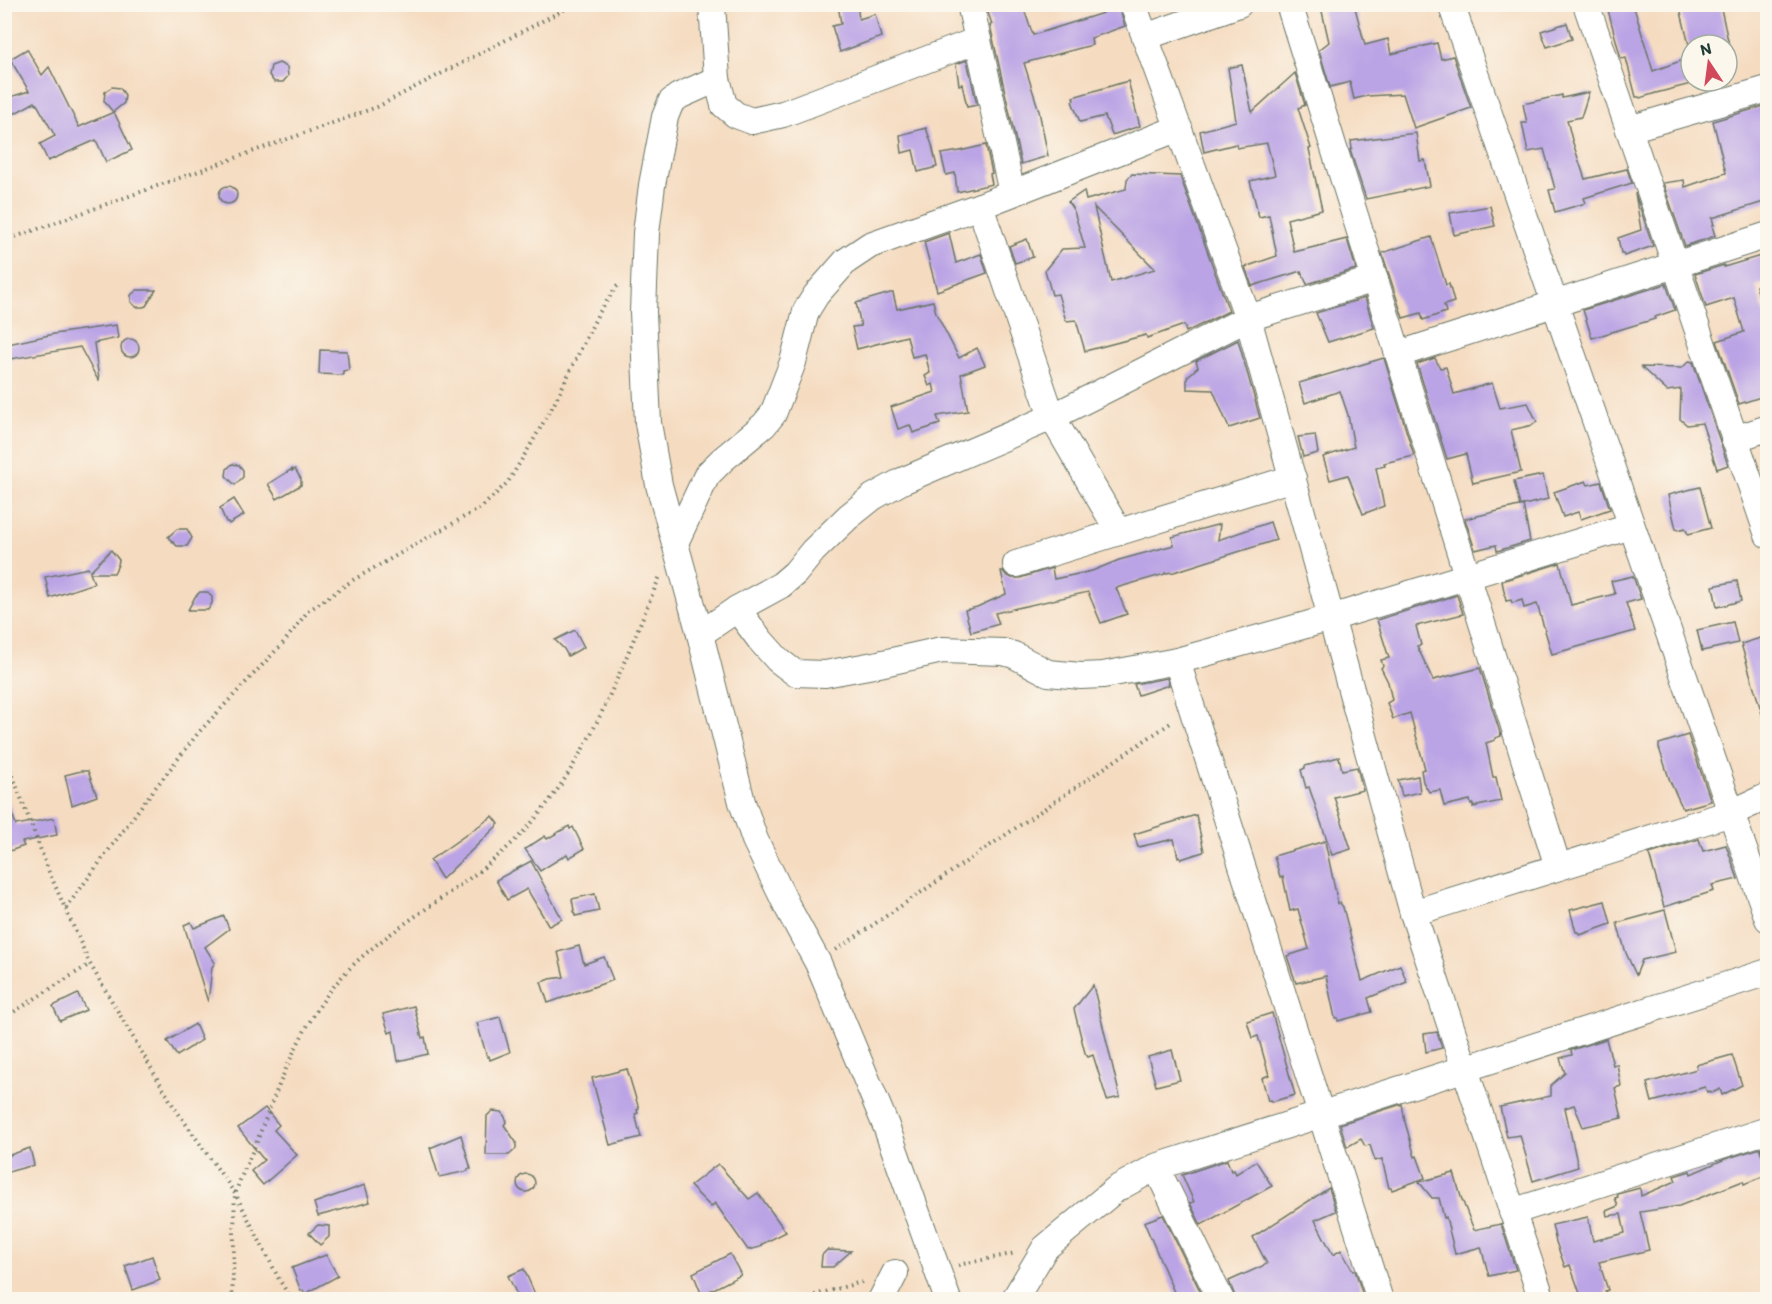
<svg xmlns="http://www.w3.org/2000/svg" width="1772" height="1304" viewBox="0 0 1772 1304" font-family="Itim,sans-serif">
	<rect width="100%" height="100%" fill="#fbf7ec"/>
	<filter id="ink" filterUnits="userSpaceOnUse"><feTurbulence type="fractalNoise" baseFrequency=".0167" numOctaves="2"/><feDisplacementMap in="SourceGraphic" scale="12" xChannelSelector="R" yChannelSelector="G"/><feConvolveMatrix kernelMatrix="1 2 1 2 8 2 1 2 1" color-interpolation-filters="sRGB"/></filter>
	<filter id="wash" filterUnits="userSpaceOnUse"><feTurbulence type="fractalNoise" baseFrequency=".008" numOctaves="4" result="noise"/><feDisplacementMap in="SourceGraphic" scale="24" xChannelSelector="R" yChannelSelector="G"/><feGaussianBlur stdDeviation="1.35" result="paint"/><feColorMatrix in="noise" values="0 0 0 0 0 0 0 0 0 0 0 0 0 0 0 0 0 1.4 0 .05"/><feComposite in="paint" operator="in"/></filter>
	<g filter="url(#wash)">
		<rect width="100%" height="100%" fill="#f5dcc1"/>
		<g id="blocks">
			<g fill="#bba4e5" fill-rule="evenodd">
				<path d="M838,4H857L859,19L875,14L881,37L840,52L832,26L841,24Z"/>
				<path d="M985,4H1022L1033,35L1103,13L1100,4H1118L1125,26L1091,38L1092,45L1024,63L1039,111L1048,156L1021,164L990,25L992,24Z"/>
				<path d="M1331,4H1354L1365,45L1388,39L1391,54L1437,43L1441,59L1453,56L1471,108L1414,128L1403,94L1367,96L1354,99L1350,82L1330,87L1319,50L1329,42L1321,7Z"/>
				<path d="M1627,4H1633L1653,71L1691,57V84L1656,93L1640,98L1639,97H1636L1626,58L1621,59L1608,10Z"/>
				<path d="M1679,4H1720L1729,45H1689Z"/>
				<path d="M1567,23L1572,39L1547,47L1541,31Z"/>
				<path d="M27,49L42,75L49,67L79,127L114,112L132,150L106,162L96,140L48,161L40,144L55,136L38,106L35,102L10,116L4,106V99L29,91L10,59Z"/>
				<path d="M967,60L977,105L967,107L962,84L959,85L956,64Z"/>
				<path d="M279,63L287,67L288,76L283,82H274L269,75L271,66Z"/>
				<path d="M1242,65L1252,112L1295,73L1305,105L1298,108L1311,148L1309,149L1322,210L1287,219L1294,252L1347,239L1356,269L1307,284L1301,271L1252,286L1245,267L1277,256L1269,215L1259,217L1250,181L1275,175L1267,143L1237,148L1236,144L1204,152L1200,131L1236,121L1228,68Z"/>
				<path d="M1128,81L1140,126L1112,135L1105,116L1080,122L1072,101L1074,100L1073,97Z"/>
				<path d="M112,87L120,88L125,95L124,103L113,112L104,101L105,92Z"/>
				<path d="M1589,92L1581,117L1567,120L1572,140L1585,179L1627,169L1632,183L1584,198L1586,203L1555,212L1549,190L1555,189L1544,149L1528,152L1522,123H1527L1523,104L1562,95V98Z"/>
				<path d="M1767,105V201L1712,218L1714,225H1712L1715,236L1685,246L1663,183L1684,180L1685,187L1726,173L1713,121Z"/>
				<path d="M926,128L932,145L937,167L918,172L913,150L902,153L900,135Z"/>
				<path d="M1416,133L1420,161L1425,160L1430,186L1366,199L1350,150L1352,149L1351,141Z"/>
				<path d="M986,145L992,173L990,174L992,184L957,192L955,173L946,175L941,154L960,151Z"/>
				<path d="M1132,174L1180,176L1229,311L1186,332L1184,325L1147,338L1146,335L1085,351L1076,320L1066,321L1058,294L1052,295L1045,270L1062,249L1085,248L1074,211L1068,202L1084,191L1086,200L1126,189L1127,179ZM1094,207L1155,269L1111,282Z"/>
				<circle cx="228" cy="195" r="9"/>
				<path d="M1635,193L1653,246L1624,256L1623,253H1621L1618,238L1641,230Z"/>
				<path d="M1490,206L1495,226L1454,235L1450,213Z"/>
				<path d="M949,233L956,263L981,254L987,273L937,291L924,242Z"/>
				<path d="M1431,237L1446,285L1449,284L1454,302L1444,305L1446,312L1423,320L1421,313L1403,318L1382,253Z"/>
				<path d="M1027,239L1033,257L1015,263L1009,246Z"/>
				<path d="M1767,254V282L1756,286L1767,323V395L1739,404L1717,341L1744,332L1734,298L1706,307L1695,274L1724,265V267Z"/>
				<path d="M1666,284L1675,310L1655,317V319L1592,338L1583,310Z"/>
				<path d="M137,290H156L146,306L143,307H136L131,302V295Z"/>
				<path d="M890,293H893L897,309L933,301L936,313L959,358L977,348L985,365L961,374L968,411L937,416L940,424L913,433L910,425L898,429L891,407L935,392L933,384L929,386L925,376L930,373L925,354L912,357L907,336L857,349L852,327L861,326L856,303Z"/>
				<path d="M1365,298L1374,328L1328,342L1316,313Z"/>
				<path d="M116,325L118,338L94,343L99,380H98L80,347L11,359L8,344L54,334Z"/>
				<circle cx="130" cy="348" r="9"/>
				<path d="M1238,340L1260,418L1229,428L1213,390L1187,389V377L1198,367L1196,361Z"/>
				<path d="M320,350L347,351L349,370L343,371V375L319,374Z"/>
				<path d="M1384,358L1414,456L1384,463L1385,466L1376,468L1384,506L1363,514L1348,475L1330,480L1323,457L1354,447L1348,415L1340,391L1305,403L1299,383Z"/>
				<path d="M1435,358L1440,368L1446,367L1454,394L1492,383L1500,408L1528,403L1537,422L1533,424V425L1511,430L1521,472L1473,483L1466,454L1447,459L1417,364Z"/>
				<path d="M1689,361L1693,362L1728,465L1717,469L1702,423L1687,425L1680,419L1681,389L1667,391L1641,367L1682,368Z"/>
				<path d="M1315,435L1318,453L1303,457L1298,437Z"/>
				<path d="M232,464L239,465L243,470V477L235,485L226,476L227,469Z"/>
				<path d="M292,469V471L295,469L301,479V485L277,499L268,484Z"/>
				<path d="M1543,475L1548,499L1520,506L1514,481Z"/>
				<path d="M1586,481L1588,485L1601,482L1610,509L1581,519L1578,512L1563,517L1554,492Z"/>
				<path d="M1700,487L1711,528L1688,534L1685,528L1678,530L1676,529L1668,495Z"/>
				<path d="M234,499L244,515L229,524L228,522H226L220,508Z"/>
				<path d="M1523,505L1530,541L1497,551L1496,545L1475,550L1465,519Z"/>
				<path d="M1270,522L1276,540L1174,572L1165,573V574L1116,588L1127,614L1101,623L1088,592L995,613L999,624L971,632L965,610L977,607L1006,594L1001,571H1003L1006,575L1012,578H1020L1052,568L1054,579L1092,571L1119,560L1174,545L1172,537L1220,524L1218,540Z"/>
				<path d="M177,529H187L192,538L187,546H177L168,537Z"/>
				<path d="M111,550L119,560L118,565L114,573H90L94,583L50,598L45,577L88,568L90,571Z"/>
				<path d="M1560,563L1571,605L1615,594L1611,581L1633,576L1641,599L1626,603L1635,631L1552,654L1537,604L1524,608L1522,600L1512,603L1511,600L1506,601L1502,581Z"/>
				<path d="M1737,581L1741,601L1717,607L1713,586Z"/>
				<path d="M200,592H207L212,597V603L208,610H188L195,597Z"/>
				<path d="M1457,595L1463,614L1416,626L1421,645L1417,646L1433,680L1480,668L1501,736L1495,738V740L1486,743L1493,777H1496L1501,801L1473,807V804L1471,805L1470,800L1444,806L1440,790L1429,792L1423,782L1421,770L1425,769L1410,713L1393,719L1387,703L1392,700L1388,682L1381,668L1383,666L1381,660L1389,658L1377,620Z"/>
				<path d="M1733,622L1738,643L1702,651L1697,630Z"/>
				<path d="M575,630L584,647L568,656L564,649L555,640Z"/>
				<path d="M1767,636V716L1763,717L1741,644Z"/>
				<path d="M1167,678L1169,685L1138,695L1134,684Z"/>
				<path d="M1688,735L1711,801L1683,809L1670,781L1659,748V744Z"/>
				<path d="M1339,757L1342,770L1357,767L1363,790L1334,797L1351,849L1332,855L1309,787L1306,788L1301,770L1305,768V766Z"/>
				<path d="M81,771H88L97,796L72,805L65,775Z"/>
				<path d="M1418,776L1420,792L1402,796L1398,780Z"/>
				<path d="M7,798L16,825L54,818L57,835L22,842L24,846L4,853V799Z"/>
				<path d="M1196,815L1204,851L1203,852L1181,859L1180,856L1178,857L1174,839L1138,847L1134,834Z"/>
				<path d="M493,816L499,824L442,879L430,860Z"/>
				<path d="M569,826L570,829L573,827L584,849L569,858L567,854L540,871L525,849L545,836L547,839Z"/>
				<path d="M1699,839L1703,851L1726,845L1738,879L1712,885L1714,891L1664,907L1649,854Z"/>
				<path d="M1325,841L1338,904L1340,903L1343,907L1362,981L1400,965L1407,982L1368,998L1372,1012L1338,1021V1018H1335L1326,976L1296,983L1287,956L1309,949L1298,909L1290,911L1283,877H1280L1274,856Z"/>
				<path d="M531,861L562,919L549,926L527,889L507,900L496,880Z"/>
				<path d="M595,894L599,911L575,916L572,899Z"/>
				<path d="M1605,901L1611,924L1580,935L1578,932H1576L1570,910Z"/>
				<path d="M1665,910L1676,952L1642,960L1636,975L1626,953L1617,923Z"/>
				<path d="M224,916L229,929L205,947L215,963L212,967L208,1002L184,925L191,922L194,928Z"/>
				<path d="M579,946L584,964L604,957L613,980L548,1003L541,982L550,979L564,977L558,952Z"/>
				<path d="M1093,985L1120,1097L1107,1100L1093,1055L1088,1057L1085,1053L1074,1009Z"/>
				<path d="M78,994L86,1010L60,1021L53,1006Z"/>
				<path d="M414,1006L422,1038L425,1037L428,1054L398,1061L393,1031L389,1033L383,1014Z"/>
				<path d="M1272,1013L1295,1095L1271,1102L1270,1100L1268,1101L1262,1078L1269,1075L1258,1036L1252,1038L1247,1021Z"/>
				<path d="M500,1017L510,1052L490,1060L489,1056L487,1057L477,1023Z"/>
				<path d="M195,1024L202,1040L177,1056L167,1041Z"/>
				<path d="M1437,1032L1442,1048L1426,1052L1424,1034Z"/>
				<path d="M1606,1039L1613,1065L1617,1064L1621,1086L1615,1088L1622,1118L1583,1127L1574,1105L1565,1108L1578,1167L1533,1181L1520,1135L1507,1137L1500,1107L1551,1096V1085L1565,1073L1560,1058L1572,1055L1571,1050Z"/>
				<path d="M1172,1050L1180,1080L1156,1086L1148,1057Z"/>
				<path d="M1732,1055L1742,1085L1722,1095L1720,1089L1712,1093L1710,1091L1707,1092L1705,1087L1652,1102L1647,1083L1697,1069L1696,1065Z"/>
				<path d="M627,1069L639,1109L637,1110L638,1113L635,1114L641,1137L610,1145L592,1078Z"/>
				<path d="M1402,1104L1405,1122L1415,1157L1417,1156L1425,1178L1392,1190L1391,1188H1389L1382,1159L1375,1161L1370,1145L1365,1146L1361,1139L1347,1147L1340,1124Z"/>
				<path d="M265,1108L279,1125L274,1130L297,1155L263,1185L251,1171L264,1160L238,1128Z"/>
				<path d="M492,1111L502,1112L507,1121L504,1125L516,1142V1149L509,1155H486L487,1116Z"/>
				<path d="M461,1135L471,1169H468V1171L439,1177L430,1148Z"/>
				<path d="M1767,1146V1147L1760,1150L1767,1167V1175L1744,1184L1743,1181L1679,1206L1640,1212L1649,1250L1599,1262L1608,1290L1605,1291L1607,1296L1597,1299H1582L1570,1265L1565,1267L1556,1242L1552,1225L1588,1217L1593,1241L1625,1233L1621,1214L1607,1216L1606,1211L1618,1206L1615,1198L1618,1197L1617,1194L1640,1188L1641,1196L1676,1181L1674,1176L1690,1171L1691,1174L1725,1159Z"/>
				<path d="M30,1148L34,1165L4,1173V1157Z"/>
				<path d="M1227,1160L1231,1171L1234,1170L1236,1174L1256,1161L1272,1186L1201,1225L1190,1203L1194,1202L1182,1175Z"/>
				<path d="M718,1164L749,1199L758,1193L786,1232L762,1244L760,1247L748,1250L715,1203L711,1207L690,1186Z"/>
				<path d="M1454,1173L1461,1197L1474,1230L1501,1224L1516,1270L1489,1276L1481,1247L1455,1254L1446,1217L1444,1218L1439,1198H1432L1419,1182Z"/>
				<circle cx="526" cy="1183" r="9"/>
				<path d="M365,1185L370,1202L318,1216L314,1203Z"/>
				<path d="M1329,1188L1336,1211L1315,1220L1333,1255L1341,1250L1353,1271L1355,1270L1364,1299H1236L1229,1281L1267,1264L1253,1237Z"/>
				<path d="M1163,1215L1204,1299H1177L1144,1222Z"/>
				<path d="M318,1225L329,1226V1237L320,1245L309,1233Z"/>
				<path d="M827,1250L851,1251L833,1267H821L822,1255Z"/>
				<path d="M730,1254L741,1275L704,1294L703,1292L701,1293L693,1273Z"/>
				<path d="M326,1255L338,1276L305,1294L303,1290L301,1291L292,1268Z"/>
				<path d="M152,1256L160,1280L133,1290L125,1266Z"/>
				<path d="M524,1269L537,1299H519L508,1276Z"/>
			</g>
		</g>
	</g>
	<g filter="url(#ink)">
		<use href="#blocks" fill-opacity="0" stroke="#6a7565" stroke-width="1.5"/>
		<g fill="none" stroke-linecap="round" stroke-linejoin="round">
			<g stroke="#6a7565" stroke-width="28">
				<g id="street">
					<path d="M712,4L717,79L724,105L736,115L752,121L783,114L978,40"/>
					<path d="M970,4L1012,193"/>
					<path d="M1133,4L1248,318L1413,913L1542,1300"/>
					<path d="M1289,4L1558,867"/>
					<path d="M1451,4L1768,919"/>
					<path d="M1586,4L1768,535"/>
					<path d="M1145,37L1239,4"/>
					<path d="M717,79L679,96L671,102L665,117L652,185L646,233L643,312L648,423L659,485L700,634L742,802L755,840L787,906L818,963L886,1126L948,1300"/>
					<path d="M1629,129L1768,89"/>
					<path d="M980,206L1052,417L1119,532"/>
					<path d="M1399,354L1768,235"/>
					<path d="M1734,439L1768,428"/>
					<path d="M675,543L707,475L722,460L764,425L773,414L793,362L806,311L816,295L846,261L870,245L980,206L1179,128"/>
					<path d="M1016,564L1293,478"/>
					<path d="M737,609L761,641L778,660L795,673L825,674L879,664L942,650L1003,652L1014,655L1048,673L1081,676L1103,675L1177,661L1331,618L1631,526"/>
					<path d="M700,634L737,609L781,585L795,573L813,551L848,517L873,497L902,481L1052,417L1248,318L1375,279"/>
					<path d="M1177,661L1380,1300"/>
					<path d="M1413,913L1731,813L1768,796"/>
					<path d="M1156,1167L1221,1300"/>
					<path d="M1512,1212L1768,1130"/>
					<path d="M881,1300L895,1273"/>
					<path d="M1014,1300L1045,1248L1116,1189L1156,1167L1768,972"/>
				</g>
			</g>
			<g stroke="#6a7565" stroke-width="4" stroke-dasharray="1.5 4.5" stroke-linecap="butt">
				<path d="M4,241L377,107L575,4"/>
				<path d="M4,753L49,872L90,964L174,1107L236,1195L280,1281L292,1300"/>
				<path d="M66,908L145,801L199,732L284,642L308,611L353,580L482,507L508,482L530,446L555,402L597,316L616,287L620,284"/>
				<path d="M836,950L1172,722"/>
				<path d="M4,1018L90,964"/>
				<path d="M958,1265L1016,1253"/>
				<path d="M232,1300C233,1275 234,1251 234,1227C235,1217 234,1206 235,1196C238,1181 251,1156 257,1141C283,1074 308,1003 364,955C419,908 487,876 534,820C594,750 624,660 660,576"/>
				<path d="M797,1300L865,1281"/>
			</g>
			<use href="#street" stroke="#fff" stroke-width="26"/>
		</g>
	</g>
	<rect width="1772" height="1304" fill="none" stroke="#fbf7ec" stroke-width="24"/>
	<g transform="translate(1709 63) rotate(347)"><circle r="28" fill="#fbf7ec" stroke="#a3ada2" stroke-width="1.5"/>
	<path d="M0-4.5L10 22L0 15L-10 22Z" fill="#d1495b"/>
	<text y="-9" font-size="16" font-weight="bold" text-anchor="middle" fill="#1f3d34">N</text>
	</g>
</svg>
